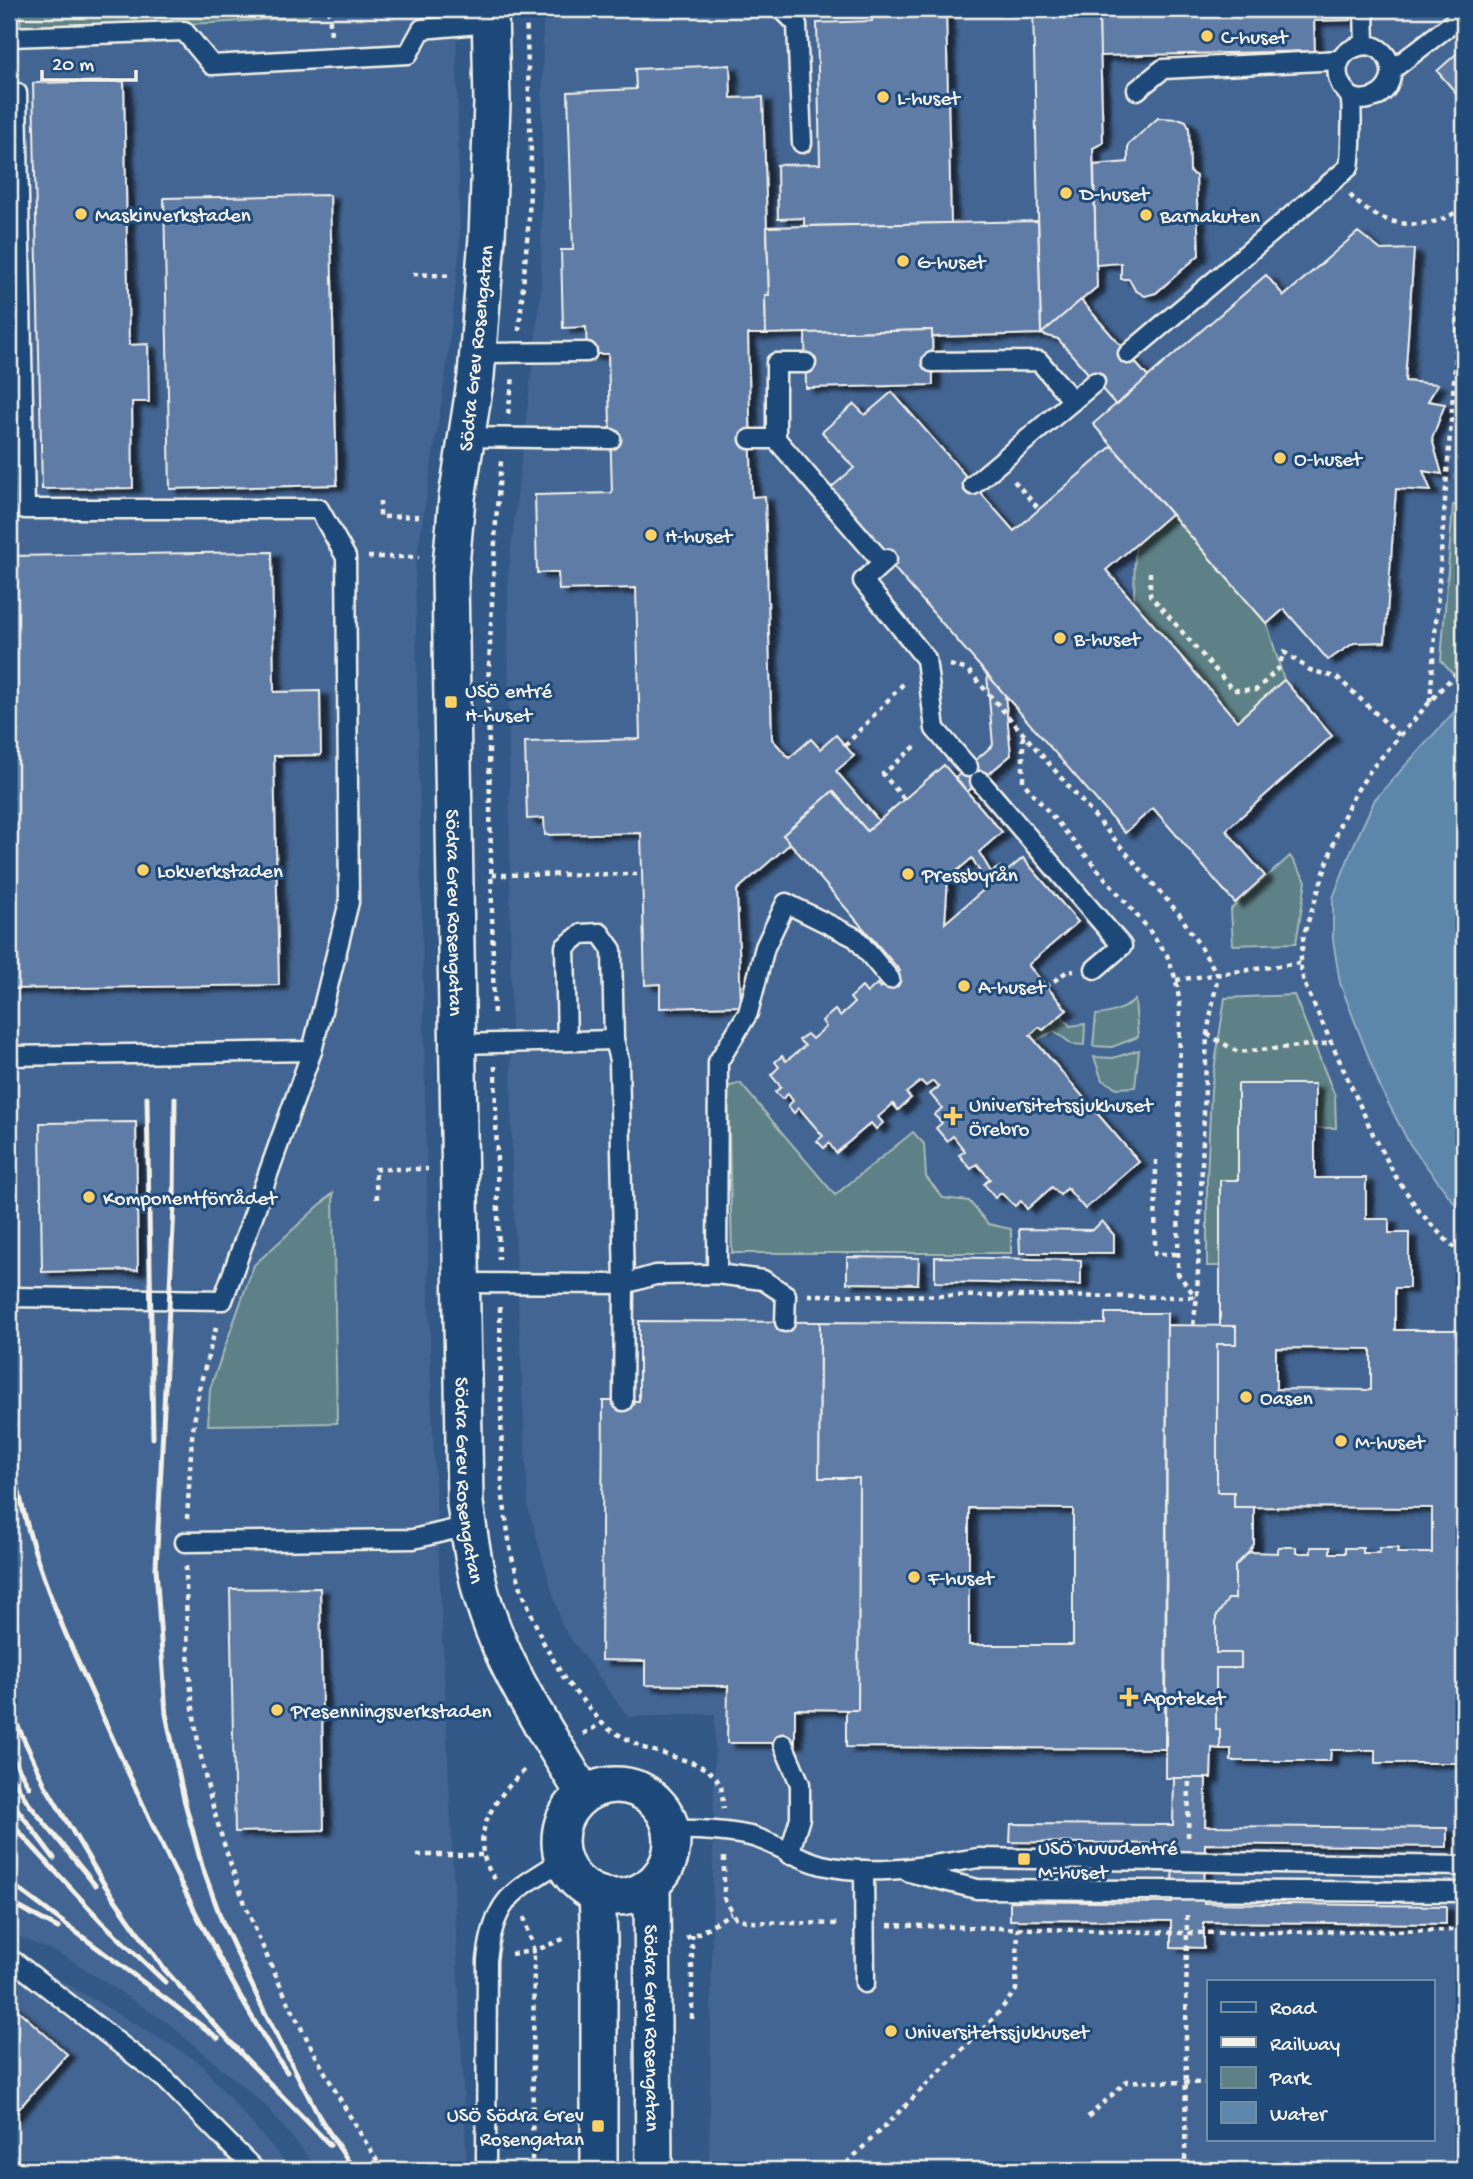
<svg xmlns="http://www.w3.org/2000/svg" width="1473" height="2179" viewBox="0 0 1473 2179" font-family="'Gochi Hand',sans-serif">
	<defs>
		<filter id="shadow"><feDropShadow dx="8" dy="4.5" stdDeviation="2" flood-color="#0009"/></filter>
	</defs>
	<rect width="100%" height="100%" fill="#315887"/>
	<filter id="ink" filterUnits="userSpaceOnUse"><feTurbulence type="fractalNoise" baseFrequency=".0143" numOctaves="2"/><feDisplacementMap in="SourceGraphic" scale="14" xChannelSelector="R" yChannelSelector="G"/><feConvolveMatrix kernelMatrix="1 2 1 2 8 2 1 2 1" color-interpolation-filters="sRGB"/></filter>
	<g filter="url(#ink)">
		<g fill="#436593" fill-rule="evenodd">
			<path d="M9,9H456L460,247L446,373L415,569L431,1391L467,2170H319L268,2108L168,2023L68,1958L9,1932Z"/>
			<path d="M543,9H1464V701L1375,799L1352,849L1333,898L1409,1143L1464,1216V2170H709L715,1714L628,1717L563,1628L528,1508L512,1173L508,576L541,290ZM1209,1981H1433V2139H1209Z"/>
			<path d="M9,1950L198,2061L292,2170H9Z"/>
		</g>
		<g fill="#5d8186" stroke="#a8b9b7" stroke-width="2">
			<path d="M20,9H314L307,17L212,23L21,28Z"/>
			<path d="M1453,505L1464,506V686L1441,661Z"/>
			<path d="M1171,514L1267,624L1284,680L1237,721L1134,602L1135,546Z"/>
			<path d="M1290,856L1306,881L1296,943L1233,945L1231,909Z"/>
			<path d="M1294,995L1335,1096L1336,1128H1315V1084H1238V1180H1220V1266H1207V1179L1211,1090L1225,998Z"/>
			<path d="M1135,1000L1138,1037L1112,1047L1093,1046L1096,1015C1111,1014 1123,1010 1135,1000Z"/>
			<path d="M1061,1015L1070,1026L1085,1024L1084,1045L1072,1044L1054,1031L1035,1041L1030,1035L1039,1027L1044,1030Z"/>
			<path d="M1139,1050L1135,1087L1117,1088L1102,1080L1094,1057L1113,1058Z"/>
			<path d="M740,1083L835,1195L913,1132L924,1144L926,1177L943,1198L969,1201L988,1224L1011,1229V1253H732L728,1087Z"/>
			<path d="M333,1193L337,1423L208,1425L210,1389L254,1265Z"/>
		</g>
		<path fill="#5d86ab" stroke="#99b1c3" stroke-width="2" d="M1464,701V1216L1409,1143L1381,1089L1340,983L1333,940V898L1352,849L1375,799Z"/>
		<g fill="#5f7ba7" stroke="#f4f1e8" stroke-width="2" fill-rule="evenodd" filter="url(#shadow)">
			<path d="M872,9H946L951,223L804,226V218L778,219L777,165L820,164L817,23L872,21Z"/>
			<path d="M1033,9H1099L1103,143L1093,148L1097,287L1041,334Z"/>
			<path d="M1099,9H1350L1351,20L1314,21L1315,51L1100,56Z"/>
			<path d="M1464,47V102L1437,71Z"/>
			<path d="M730,65L731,98L763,97L769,296L765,295L766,334H748L752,497L765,496L772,739L789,758L811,739L820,749L836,735L854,756L836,771L879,821L867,831L833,791L783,835L791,843L737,890L741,1006L660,1008V984L645,985L641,833L545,835L544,818L527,819L525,742L640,739L636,588L559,590L558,573H537L535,495L612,493L608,354H587L586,327L563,328L561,250H573L568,92L636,89L635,69Z"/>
			<path d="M124,81L129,345L148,344L149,402H132L133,488L42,489L33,83Z"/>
			<path d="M1158,118L1181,119L1186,121L1189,128L1190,172L1196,176L1199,255L1156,293L1145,296L1135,290L1129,279H1121V263L1096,265L1094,165L1128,162V145Z"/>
			<path d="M330,195L337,485L170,489L164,198Z"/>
			<path d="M1038,221L1041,334L932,337V330L766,334L765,295L769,296L767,227Z"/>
			<path d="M1358,232L1381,250L1414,249L1405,381L1438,384L1428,401L1445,404L1432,439L1442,474L1423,471L1431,491L1396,489L1385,642L1354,643L1328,660L1284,609L1267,624L1093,424L1266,275L1284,296Z"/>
			<path d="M1081,300L1148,377L1116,405L1058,339L1041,334Z"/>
			<path d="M932,330L933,385L806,388L805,333Z"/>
			<path d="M892,392L1014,531L1112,446L1171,514L1106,570L1237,721L1284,680L1332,736L1226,830L1265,876L1235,903L1153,808L1125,833L827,491L854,468L822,432L854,404L865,415Z"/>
			<path d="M272,552L274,692L320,691L321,755L274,756L279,985L9,989V556Z"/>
			<path d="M987,674L1005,695L1011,755L967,792L955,778L993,745Z"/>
			<path d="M944,765L1002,832L979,852L991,872L1000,867L1004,874L1023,858L1078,922L1028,965L1067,1010L1043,1030L1039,1027L1030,1035L1139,1162L1085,1209L1067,1188L1060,1195L1052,1187L1027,1209L1021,1201L1015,1206L1001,1193L995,1198L984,1184L990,1179L977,1164L971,1169L959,1155L965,1151L953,1136L947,1141L936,1128L942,1123L934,1115L942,1108L930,1094L939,1087L933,1081L926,1086L921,1081L906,1093L911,1098L898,1110L893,1104L878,1117L883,1123L876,1129L871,1123L836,1153L829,1143L824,1148L817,1141L823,1136L799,1108L794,1113L788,1106L793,1101L788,1094L782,1099L775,1092L781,1087L771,1075L779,1067L775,1062L782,1056L786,1061L805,1046L799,1040L807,1034L812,1039L826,1027L822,1021L835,1010L840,1016L854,1003L850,998L862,987L867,993L877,984L880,988L900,971L783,835L833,791L867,831ZM972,858L988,886L945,923L948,879Z"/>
			<path d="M1238,1084H1315V1178H1366V1219H1389V1233H1409V1288H1395V1330H1464V1763H1375V1750H1331L1330,1761H1231V1749H1220V1729H1216V1668H1241V1653H1216V1617L1228,1599H1235V1566L1249,1552L1278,1553V1547H1296V1553H1311V1547H1330V1553H1345V1548H1363V1553H1379V1548H1398L1397,1553H1432V1508L1234,1507V1492H1217V1344H1236V1326H1220V1180H1238ZM1276,1348L1371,1349V1390L1276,1389Z"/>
			<path d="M136,1122L138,1270L42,1272L40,1123Z"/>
			<path d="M1102,1221L1114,1235V1253H1020L1019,1229L1093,1230Z"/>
			<path d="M847,1257L919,1258L918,1284L847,1283Z"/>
			<path d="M935,1257L1081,1260V1285L935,1282Z"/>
			<path d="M1105,1313H1167L1165,1749L846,1747V1710H858L859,1478H819L820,1322L1105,1324ZM969,1508L1073,1509V1645H969Z"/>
			<path d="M639,1321L820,1322L819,1478H859L858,1710L795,1709V1743H727L728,1686L645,1685V1661L601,1660L603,1401H639Z"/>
			<path d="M1167,1325L1236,1326V1344H1217V1492H1234V1507H1254V1544L1249,1552L1235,1566V1599H1228L1216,1617V1653H1241V1668H1216V1729H1220V1749L1212,1748L1211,1778H1166Z"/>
			<path d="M320,1588L324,1830L235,1832L230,1589Z"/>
			<path d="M1174,1778H1206L1205,1826L1447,1828V1847L1205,1844L1204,1903L1446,1906V1924L1204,1922V1948L1171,1947V1921L1010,1920V1901L1172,1903L1173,1844L1010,1842L1011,1824L1173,1825Z"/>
			<path d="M9,2002L67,2054L9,2120Z"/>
		</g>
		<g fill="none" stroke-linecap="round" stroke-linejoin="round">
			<g stroke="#f4f1e8" stroke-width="23">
				<g id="lane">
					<path d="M782,9L797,24L802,143"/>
					<path d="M1364,9L1365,45"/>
					<path d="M9,37L184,31L212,65L408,54L422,29L490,23"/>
					<path d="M1392,70L1464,14"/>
					<path d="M1137,90L1163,69L1340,60"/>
					<path d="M478,353L587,352"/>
					<path d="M1128,354L1349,167C1351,157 1353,105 1350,97C1350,96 1344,89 1343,88C1338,81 1336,71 1339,63C1342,55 1347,51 1354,48C1387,33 1407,82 1375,97C1367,100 1358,102 1350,96"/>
					<path d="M932,362L1039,361L1073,401"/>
					<path d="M465,437L611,439"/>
					<path d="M750,439H776L883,563"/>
					<path d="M776,439V363H806"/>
					<path d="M973,485L1095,382"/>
					<path d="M887,559L863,581L926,659L935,729L968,767"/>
					<path d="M980,781L1122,946L1095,969"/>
					<path d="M567,1041L565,947L581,934L600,933L612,950L614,1040L619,1060L624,1284L623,1401"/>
					<path d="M457,1044L614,1040"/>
					<path d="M9,1056L312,1051"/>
					<path d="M717,1274L718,1062L748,1013L765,947L786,903L856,938L890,979"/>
					<path d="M461,1283L624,1284L655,1275L717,1274L763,1280L786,1295L785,1322"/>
					<path d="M9,1297L223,1300L312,1051L349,902L346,557L319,509H25L17,93"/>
					<path d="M185,1542L413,1539L468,1526"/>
					<path d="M783,1744L800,1784V1818L789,1854"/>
					<path d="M671,1830C694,1829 735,1831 757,1838C779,1846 799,1859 822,1865C874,1877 926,1866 978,1858L1464,1866"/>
					<path d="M864,1870L865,1983"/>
					<path d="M909,1872L977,1889L1464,1892"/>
					<path d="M9,1962H15L166,2080L255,2170"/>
					<path d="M486,2170L487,1960C494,1897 514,1891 563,1860"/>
				</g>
			</g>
			<g stroke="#f4f1e8" stroke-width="40">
				<g id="street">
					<path id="s1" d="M490,9L492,103L487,238L476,376L457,498L450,577L465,1503C469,1533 473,1563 481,1593C501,1666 545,1730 584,1794"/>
					<circle cx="616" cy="1841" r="56"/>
					<path id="s2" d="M652,1884L654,2170"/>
					<path d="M597,1894L599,1938V2170"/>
				</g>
			</g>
			<g stroke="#f4f1e8" stroke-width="4.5" stroke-dasharray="5 5" stroke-linecap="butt">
				<path d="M329,9L331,36"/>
				<path d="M1458,171L1464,184"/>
				<path d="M1350,195C1379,228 1430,235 1464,206"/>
				<path d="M413,274L451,276"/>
				<path d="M519,331L529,218L531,153L526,11"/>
				<path d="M508,414L513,377"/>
				<path d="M1014,481L1039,509"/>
				<path d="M380,501V517L424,516"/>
				<path d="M368,557H419"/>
				<path d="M1150,572V595L1233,690H1256L1278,669L1284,652L1310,670L1338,678L1400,736"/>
				<path d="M950,665L968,670L1180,915L1218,975L1207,1034L1197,1297L1193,1326"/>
				<path d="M1464,666L1442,688L1372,768L1354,795L1340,824L1304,934L1300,963L1304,983L1373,1134L1396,1177L1419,1211L1443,1237L1464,1256"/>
				<path d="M488,686L496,521L501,461"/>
				<path d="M488,698L494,1018"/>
				<path d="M1430,702L1464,246"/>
				<path d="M1023,736V782L1146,926L1167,955L1176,980L1180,1005L1178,1274L1196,1297"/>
				<path d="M845,746L904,683"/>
				<path d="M904,799L883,774L918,744"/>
				<path d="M492,875L642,874"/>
				<path d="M1176,980L1300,963"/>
				<path d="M1046,987L1066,972L1074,971"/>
				<path d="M1207,1034L1238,1052L1331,1043"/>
				<path d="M495,1066L499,1260"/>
				<path d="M1156,1160L1155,1254H1178"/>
				<path d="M377,1199L375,1169H428"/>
				<path d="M808,1295L1197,1297"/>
				<path d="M500,1307L502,1490L511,1554L521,1588L542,1640L565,1680L602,1723L610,1730L644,1748L694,1763L708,1770L716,1778L721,1786L724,1809"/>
				<path d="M187,1519L192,1437L199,1389L217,1324"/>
				<path d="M186,1566C186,1626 188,1688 199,1747C228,1896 302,2042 383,2170"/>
				<path d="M583,1734L602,1723"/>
				<path d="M1188,1837L1189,1778"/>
				<path d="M417,1855H482"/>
				<path d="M724,1857V1898L735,1917L750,1922L841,1924"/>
				<path d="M495,1879C464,1837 495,1797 528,1767"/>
				<path d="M524,1917L534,1951L532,2170"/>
				<path d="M888,1925L1187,1933L1464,1930"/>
				<path d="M686,1938L701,1932L731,1913"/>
				<path d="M511,1954L534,1951L566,1938"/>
				<path d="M692,2019V1935"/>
				<path d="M1088,2117L1127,2081L1209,2083"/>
				<path d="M840,2170L995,2017L1016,1990L1018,1928"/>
				<path d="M1185,2170L1187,1915"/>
			</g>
			<use href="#lane" stroke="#1f4a7a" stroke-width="18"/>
			<use href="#street" stroke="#1f4a7a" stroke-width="35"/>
			<g stroke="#f4f1e8" stroke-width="5">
				<path d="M147,1097L153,1438"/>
				<path d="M175,1098L174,1207L156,1568L166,1714L184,1799L202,1866L222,1921L264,2011L321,2120L354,2170"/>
				<path d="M9,1430C21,1551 73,1650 122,1759C153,1828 186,1896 222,1963C242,2000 262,2037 287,2072"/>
				<path d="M9,1707L45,1785L104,1884L164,1969L246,2059L330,2145"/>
				<path d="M9,1751L29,1787"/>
				<path d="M9,1773L29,1804L95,1885"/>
				<path d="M9,1798L54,1858"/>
				<path d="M9,1821L102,1922L165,1982"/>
				<path d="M9,1882L218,2038"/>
				<path d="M9,1902L58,1928"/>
			</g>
		</g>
	</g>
	<g fill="#ffd166" stroke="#1f4a7a" stroke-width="2.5">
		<circle cx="1207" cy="36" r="7"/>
		<circle cx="883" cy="97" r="7"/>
		<circle cx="1066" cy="193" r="7"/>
		<circle cx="81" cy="214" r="7"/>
		<circle cx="1146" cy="215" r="7"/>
		<circle cx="903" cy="261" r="7"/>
		<circle cx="1280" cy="458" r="7"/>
		<circle cx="651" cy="535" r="7"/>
		<circle cx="1060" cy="638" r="7"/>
		<rect x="444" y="695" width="14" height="14" rx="3.5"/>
		<circle cx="143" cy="870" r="7"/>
		<circle cx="908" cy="874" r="7"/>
		<circle cx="964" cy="986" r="7"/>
		<path d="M949.5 1105.5h7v7h7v7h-7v7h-7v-7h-7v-7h7z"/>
		<circle cx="89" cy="1197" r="7"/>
		<circle cx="1246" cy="1397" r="7"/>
		<circle cx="1341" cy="1441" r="7"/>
		<circle cx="914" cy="1577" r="7"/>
		<path d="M1125.5 1686.5h7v7h7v7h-7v7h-7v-7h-7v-7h7z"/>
		<circle cx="277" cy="1710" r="7"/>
		<rect x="1017" y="1852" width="14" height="14" rx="3.5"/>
		<circle cx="891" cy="2031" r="7"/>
		<rect x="591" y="2119" width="14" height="14" rx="3.5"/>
	</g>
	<g text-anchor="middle" stroke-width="6" stroke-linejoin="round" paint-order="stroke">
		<g font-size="21" fill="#f4f1e8" stroke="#1f4a7a" text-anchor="start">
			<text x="1221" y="43">C-huset</text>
			<text x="897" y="104">L-huset</text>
			<text x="1080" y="200">D-huset</text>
			<text x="95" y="221">Maskinverkstaden</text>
			<text x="1160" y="222">Barnakuten</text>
			<text x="917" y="268">G-huset</text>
			<text x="1294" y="465">O-huset</text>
			<text x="665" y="542">H-huset</text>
			<text x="1074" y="645">B-huset</text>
			<text x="465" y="697">USÖ entré<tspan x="465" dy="24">H-huset</tspan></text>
			<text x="157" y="877">Lokverkstaden</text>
			<text x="922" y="881">Pressbyrån</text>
			<text x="978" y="993">A-huset</text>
			<text x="969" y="1111">Universitetssjukhuset<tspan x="969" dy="24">Örebro</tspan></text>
			<text x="103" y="1204">Komponentförrådet</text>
			<text x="1260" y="1404">Oasen</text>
			<text x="1355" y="1448">M-huset</text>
			<text x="928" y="1584">F-huset</text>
			<text x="1143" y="1704">Apoteket</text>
			<text x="291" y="1717">Presenningsverkstaden</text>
			<text x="1038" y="1854">USÖ huvudentré<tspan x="1038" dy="24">M-huset</tspan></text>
			<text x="905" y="2038">Universitetssjukhuset</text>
			<text x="584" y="2121" text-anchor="end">USÖ Södra Grev<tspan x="584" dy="24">Rosengatan</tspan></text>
		</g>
		<g font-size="21" fill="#f4f1e8" stroke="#1f4a7a">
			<text transform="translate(475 348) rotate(-84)" y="7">Södra Grev Rosengatan</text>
			<text dy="7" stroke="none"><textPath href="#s1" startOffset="906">Södra Grev Rosengatan</textPath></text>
			<text dy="7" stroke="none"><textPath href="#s1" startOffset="1474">Södra Grev Rosengatan</textPath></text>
			<text dy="7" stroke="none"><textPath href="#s2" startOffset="144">Södra Grev Rosengatan</textPath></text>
		</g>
	</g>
	<rect width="1473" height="2179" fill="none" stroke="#1f4a7a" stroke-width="35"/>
	<rect x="18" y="18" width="1438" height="2144" fill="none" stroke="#f4f1e8" stroke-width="2.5" filter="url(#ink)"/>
	<rect x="1207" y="1980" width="228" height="161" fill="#1f4a7a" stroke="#748da6" stroke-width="2"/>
	<rect x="1221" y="2002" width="35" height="10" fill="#1f4a7a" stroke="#748da6" stroke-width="2"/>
	<text x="1270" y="2014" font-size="21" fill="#f4f1e8">Road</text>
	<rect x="1221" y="2037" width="35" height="10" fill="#f4f1e8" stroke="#748da6" stroke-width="2"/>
	<text x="1270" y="2050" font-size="21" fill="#f4f1e8">Railway</text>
	<rect x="1221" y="2067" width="35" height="21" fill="#5d8186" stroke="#748da6" stroke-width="2"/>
	<text x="1270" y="2084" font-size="21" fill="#f4f1e8">Park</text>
	<rect x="1221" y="2102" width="35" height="21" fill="#5d86ab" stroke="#748da6" stroke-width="2"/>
	<text x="1270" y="2120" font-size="21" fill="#f4f1e8">Water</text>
	<path d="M42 70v10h94v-10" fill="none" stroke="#f4f1e8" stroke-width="3.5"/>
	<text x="52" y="70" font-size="21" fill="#f4f1e8" stroke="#1f4a7a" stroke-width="5" paint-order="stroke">20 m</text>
</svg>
